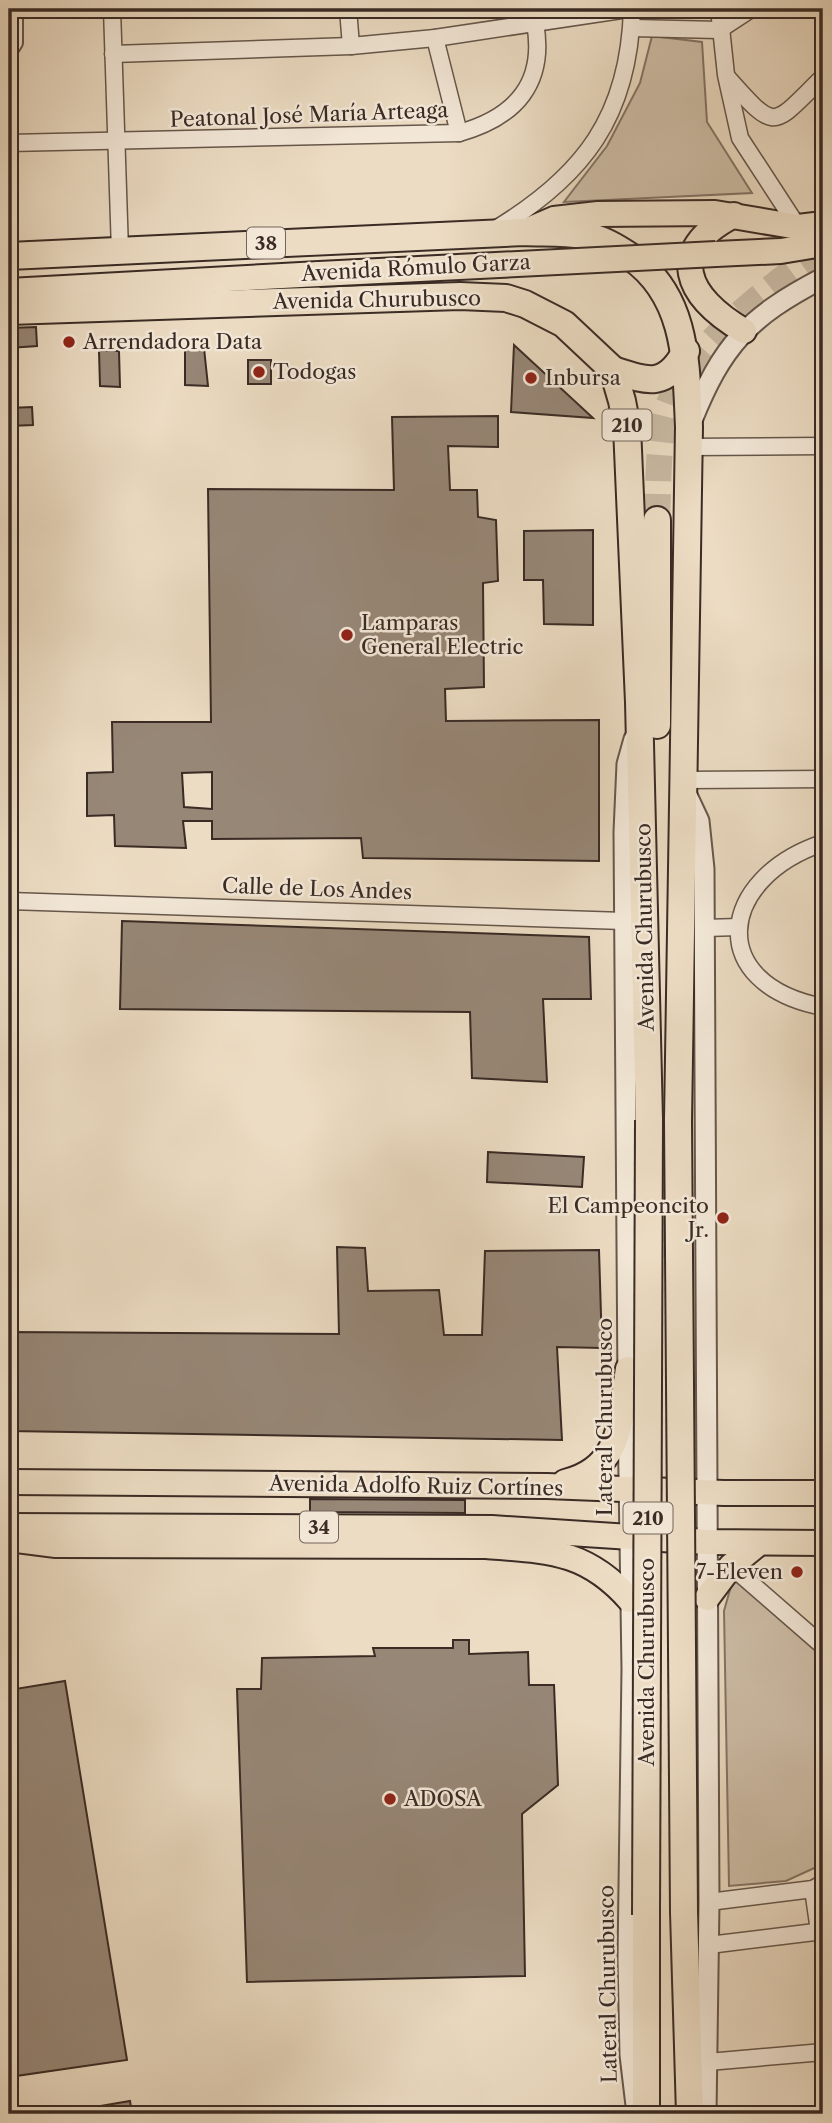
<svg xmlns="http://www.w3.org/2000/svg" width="832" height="2123" viewBox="0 0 832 2123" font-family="'Libre Caslon Text',serif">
	<rect width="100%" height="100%" fill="#ecdcc3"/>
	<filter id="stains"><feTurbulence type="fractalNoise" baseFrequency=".00286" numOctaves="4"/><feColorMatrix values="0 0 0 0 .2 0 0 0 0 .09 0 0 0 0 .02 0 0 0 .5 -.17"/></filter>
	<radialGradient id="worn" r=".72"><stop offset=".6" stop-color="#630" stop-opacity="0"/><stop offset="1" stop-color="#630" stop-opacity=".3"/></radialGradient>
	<g fill="#cebea8" stroke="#847466" stroke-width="2">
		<path d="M652,36L702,42L707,122L752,193L564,202L607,146L640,83Z"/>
		<path d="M733,1579L823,1656V1864L786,1881L729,1886L724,1611Z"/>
	</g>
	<g fill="#978777" stroke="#3a2b25" stroke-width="2" fill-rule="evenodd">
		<path d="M36,327L37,346L9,348V328Z"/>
		<path d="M514,345L593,418L511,412Z"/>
		<path d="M204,348L208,386L185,385V349Z"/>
		<path d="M99,351H119L120,387L100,386Z"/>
		<rect x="248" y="360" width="23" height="24"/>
		<path d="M32,407L33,425L9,426V408Z"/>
		<path d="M498,416V447L448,446L450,490H477L478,517L496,520L498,581L483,583L484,687L445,689L446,721L599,720V861L363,858L361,838L212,839V821H183L186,848L115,846L114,815L87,816V773L113,772L112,722H211L208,489L394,490L392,417ZM212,772V809L184,807L182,773Z"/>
		<path d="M593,530V625L544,624L543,580H524V531Z"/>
		<path d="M122,921L589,937L591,999H543L547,1082L472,1078L470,1012L120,1009Z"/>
		<path d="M488,1152L584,1157L582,1187L487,1182Z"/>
		<path d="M337,1247L365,1248L368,1291L439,1290L444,1335H482L485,1251L599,1250L602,1348L557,1347L562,1440L9,1431L12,1332L339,1334Z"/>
		<path d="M310,1499L465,1500V1513L310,1512Z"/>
		<path d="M453,1640H469V1654L528,1652L529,1685H554L558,1785L522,1814L525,1976L247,1982L237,1689H261L262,1658L375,1656L373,1648H453Z"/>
		<path d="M65,1681L127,2060L9,2077V1690Z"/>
		<path d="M130,2101L132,2114H94V2107Z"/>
	</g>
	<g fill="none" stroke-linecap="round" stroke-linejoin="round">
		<path stroke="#c8b9a3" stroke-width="26" stroke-dasharray="26 13" stroke-linecap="butt" d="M657,520C659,486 657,446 666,413C683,350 773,285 823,249"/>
		<g stroke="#66574c" stroke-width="16">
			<path id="pedestrian" d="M9,54L16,43V9"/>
		</g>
		<g stroke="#66574c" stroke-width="19">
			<g id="minor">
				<path d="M112,9L120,251"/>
				<path d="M348,9L351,46"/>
				<path d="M719,9L726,75L740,138L798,227"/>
				<path d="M632,28L719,30"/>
				<path d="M719,30L751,9"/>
				<path d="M435,38L459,133"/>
				<path d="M113,54L351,46L435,38L628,9"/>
				<path d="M727,77C777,133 771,128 823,77"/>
				<path d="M9,143L459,133C516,117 546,83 535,23"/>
				<path d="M494,230C584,176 629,116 632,9"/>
				<path d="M689,447L823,446"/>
				<path d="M684,780L823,779"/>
				<path d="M823,843C718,878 704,984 823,1007"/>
				<path d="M9,901L624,921"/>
				<path d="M704,928L739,927"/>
				<path d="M731,1566L823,1646"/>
				<path d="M813,1889L819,1931"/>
				<path d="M709,1902L813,1889L823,1883"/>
				<path d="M709,1945L823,1931"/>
				<path d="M708,2062L823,2052"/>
			</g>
		</g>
		<g stroke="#66574c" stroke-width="23">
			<g id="tertiary">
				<path d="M691,423C722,345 748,317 823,278"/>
				<path d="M684,789L699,821L704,869L709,1902L706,2114"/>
				<path d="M628,1383L624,832L627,764L634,739"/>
				<path d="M628,1413L632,1669L628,1959L630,2055L637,2114"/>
			</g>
		</g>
		<g stroke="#3a2b25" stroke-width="28">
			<g id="primary">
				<path d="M734,215C664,251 686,297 744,331"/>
				<path d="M524,232L554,219L598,214L715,213L798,227L823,224"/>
				<path d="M716,254L781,251L823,244"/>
				<path d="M9,291L319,274"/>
				<path d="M9,1482L547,1486L724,1493H823"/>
				<path d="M565,1482C623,1468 620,1419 628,1369"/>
				<path d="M9,1526L492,1528L707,1542L823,1543"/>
				<path d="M9,1539L56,1545L486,1546C548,1551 586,1550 630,1600"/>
				<path d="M707,1598L731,1566L759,1543"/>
			</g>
		</g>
		<g stroke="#3a2b25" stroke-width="30">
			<g id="trunk">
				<path d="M9,256L524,232C543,233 563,232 583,235C601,238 616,247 631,257C688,297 686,365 689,427L678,1121"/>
				<path d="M9,311L460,296L506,298L525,304L564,324L613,370L622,401L627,427L639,702L649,1120"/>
				<path d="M613,370C649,382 666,388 686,351"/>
				<path d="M657,725V520"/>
				<path d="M684,1912L690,2114"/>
				<path d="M646,2114V1915"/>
			</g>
		</g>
		<use href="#pedestrian" stroke="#f3e8d8" stroke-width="12"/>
		<use href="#minor" stroke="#f3e8d8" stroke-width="16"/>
		<use href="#tertiary" stroke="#f3e8d8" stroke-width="19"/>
		<use href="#primary" stroke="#ecdcc3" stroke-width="24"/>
		<use href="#trunk" stroke="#ecdcc3" stroke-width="26"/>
		<g stroke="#3a2b25" stroke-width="28" stroke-linecap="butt">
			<path id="primary-bridge" d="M319,274L716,254"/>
		</g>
		<g stroke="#3a2b25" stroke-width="30" stroke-linecap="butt">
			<g id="trunk-bridge">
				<path d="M678,1121L684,1912"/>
				<path d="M646,1915L649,1120"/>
			</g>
		</g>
		<use href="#primary-bridge" stroke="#ecdcc3" stroke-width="24"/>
		<use href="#trunk-bridge" stroke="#ecdcc3" stroke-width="26"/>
	</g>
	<g fill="#8f2418" stroke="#f3e8d8" stroke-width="2.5">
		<circle cx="69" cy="342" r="7"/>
		<circle cx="259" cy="372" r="7"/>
		<circle cx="531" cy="378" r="7"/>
		<circle cx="347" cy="635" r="7"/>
		<circle cx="723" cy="1218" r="7"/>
		<circle cx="797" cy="1572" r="7"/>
		<circle cx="390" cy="1799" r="7"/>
	</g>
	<g text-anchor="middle" stroke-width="5" stroke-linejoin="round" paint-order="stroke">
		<g fill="#f3e8d8" stroke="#72645b" stroke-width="2">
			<rect x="247" y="227.5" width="38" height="31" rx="5"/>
			<rect x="602.5" y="409.5" width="49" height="31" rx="5"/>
			<rect x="623.5" y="1502.5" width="49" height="31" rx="5"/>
			<rect x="300" y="1511.5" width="38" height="31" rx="5"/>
		</g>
		<g font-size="19" font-weight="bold" fill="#3a2b25">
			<text x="266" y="250">38</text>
			<text x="627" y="432">210</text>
			<text x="648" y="1525">210</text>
			<text x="319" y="1534">34</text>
		</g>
		<g font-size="21" fill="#3a2b25" stroke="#f3e8d8">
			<text transform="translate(309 115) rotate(-2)" y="7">Peatonal José María Arteaga</text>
			<text transform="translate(416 268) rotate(-3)" y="7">Avenida Rómulo Garza</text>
			<text transform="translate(377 300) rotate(-1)" y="7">Avenida Churubusco</text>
			<text transform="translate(317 889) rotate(2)" y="7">Calle de Los Andes</text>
			<text transform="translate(645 927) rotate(-91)" y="7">Avenida Churubusco</text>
			<text transform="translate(605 1417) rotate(-90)" y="7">Lateral Churubusco</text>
			<text transform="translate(416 1486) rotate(1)" y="7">Avenida Adolfo Ruiz Cortínes</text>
			<text transform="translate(647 1662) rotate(-90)" y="7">Avenida Churubusco</text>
			<text transform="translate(608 1984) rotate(-91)" y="7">Lateral Churubusco</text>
		</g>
		<g font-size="21" fill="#3a2b25" stroke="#f3e8d8" text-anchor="start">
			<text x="83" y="349">Arrendadora Data</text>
			<text x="273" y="379">Todogas</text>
			<text x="545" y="385">Inbursa</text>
			<text x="361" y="630">Lamparas<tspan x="361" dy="24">General Electric</tspan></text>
			<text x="709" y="1213" text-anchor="end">El Campeoncito<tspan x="709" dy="24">Jr.</tspan></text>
			<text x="783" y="1579" text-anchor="end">7-Eleven</text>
			<text x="404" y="1806">ADOSA</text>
		</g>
	</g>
	<rect width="832" height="2123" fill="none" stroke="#ecdcc3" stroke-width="35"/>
	<rect x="10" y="10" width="811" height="2102" fill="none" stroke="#3a2b25" stroke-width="3.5"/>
	<rect x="18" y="18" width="797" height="2088" fill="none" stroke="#3a2b25" stroke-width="2"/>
	<rect width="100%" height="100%" filter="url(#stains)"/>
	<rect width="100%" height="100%" fill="url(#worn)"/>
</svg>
